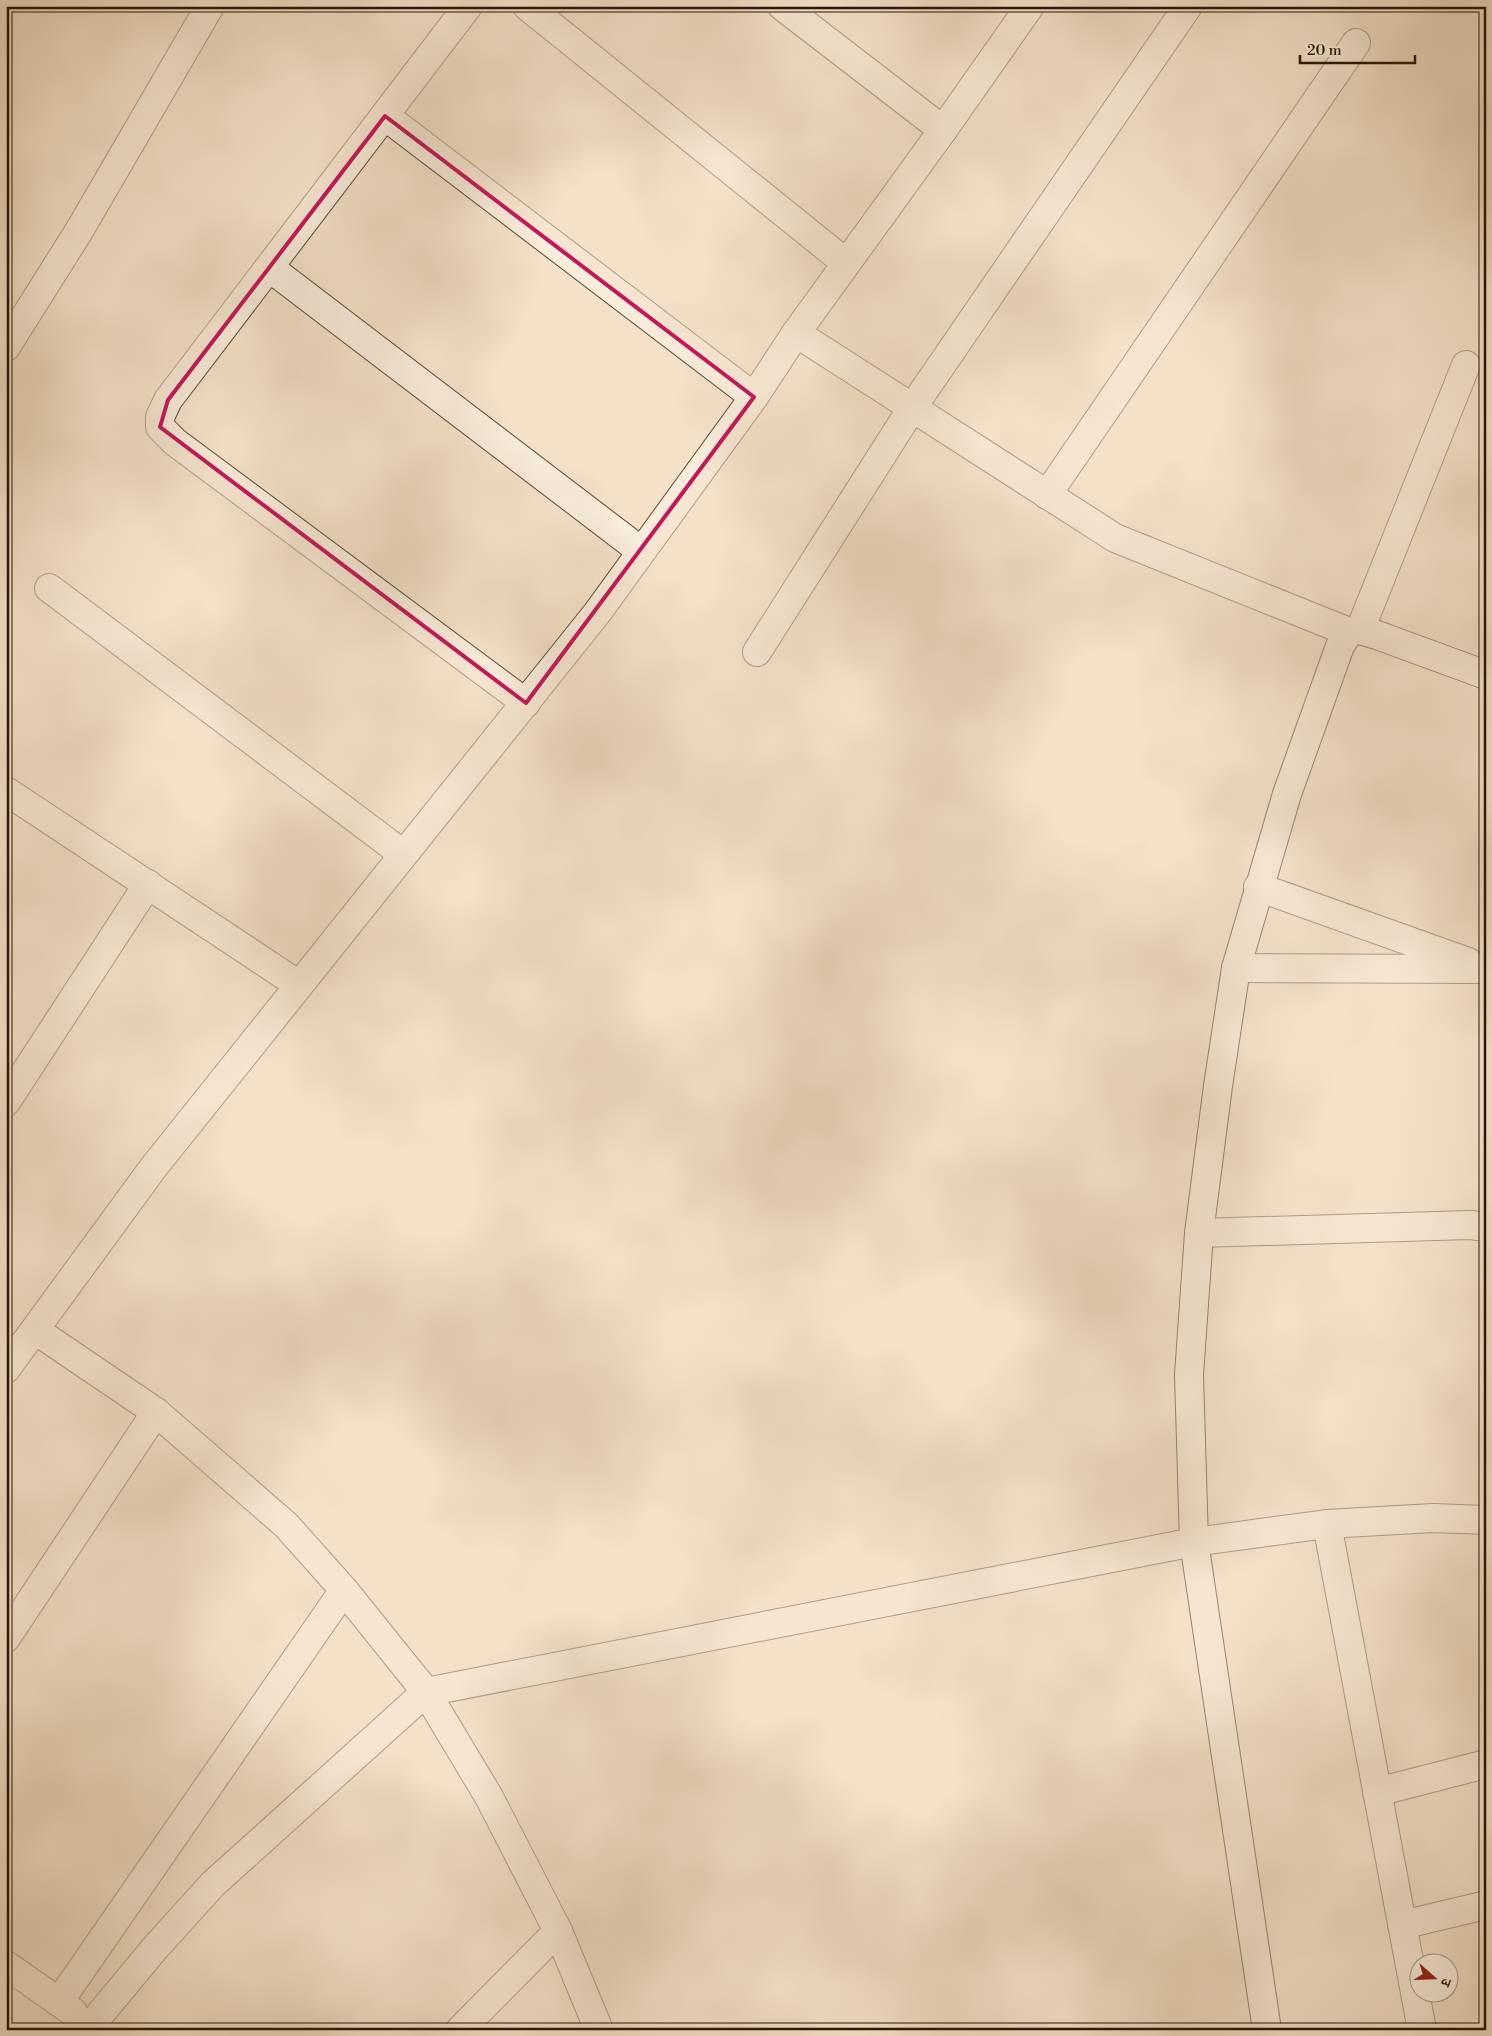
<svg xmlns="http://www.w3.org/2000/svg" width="1492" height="2036" viewBox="0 0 1492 2036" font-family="'Libre Bodoni','Noto Serif Devanagari',serif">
	<rect width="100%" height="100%" fill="#f4e1c8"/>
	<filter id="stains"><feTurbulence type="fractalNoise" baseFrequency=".004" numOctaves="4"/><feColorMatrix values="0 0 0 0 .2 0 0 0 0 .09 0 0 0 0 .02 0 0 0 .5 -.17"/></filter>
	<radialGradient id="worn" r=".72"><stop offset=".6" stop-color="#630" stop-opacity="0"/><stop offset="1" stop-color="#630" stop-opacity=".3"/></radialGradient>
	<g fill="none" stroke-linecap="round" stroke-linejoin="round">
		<g stroke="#584937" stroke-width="30">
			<g id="street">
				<path d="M468,6L168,400L160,417V427L175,442L526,703"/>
				<path d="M527,6L846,263"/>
				<path d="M782,6L943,130"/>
				<path d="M385,116L754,397"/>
				<path d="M270,268L641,551"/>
				<path d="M796,333L1115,538L1349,632"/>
				<path d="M6,347L79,231L210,6"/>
				<path d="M1047,495L1356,43"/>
				<path d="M49,588L403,854"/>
				<path d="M1360,630L1466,365"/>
				<path d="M757,652L912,408L1188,6"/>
				<path d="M6,791L299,985"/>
				<path d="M1258,887L1468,962"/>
				<path d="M1236,968L1486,969"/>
				<path d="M6,1102L148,884"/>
				<path d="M1199,1233L1470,1225L1486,1227"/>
				<path d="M35,1330L156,1412L286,1525L344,1590L426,1692L489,1797L558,1931L599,2030"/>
				<path d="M6,1369L153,1168L597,613L754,397L796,333L943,130L1030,6"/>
				<path d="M1327,1524L1422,2030"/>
				<path d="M6,1638L156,1412"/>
				<path d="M1377,1792L1486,1764"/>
				<path d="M1402,1925L1486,1905"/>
				<path d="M6,1965L73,2012"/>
				<path d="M59,2002L344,1590"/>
				<path d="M87,2030L155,1948L213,1884L426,1692L1194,1542L1327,1524L1433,1518L1486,1520"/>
				<path d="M460,2030L558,1931"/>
			</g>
		</g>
		<g stroke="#241607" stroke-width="30">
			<path id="secondary" d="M1267,2030L1194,1542L1189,1375L1199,1233L1218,1086L1236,968L1287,794L1340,646L1349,632L1360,630L1377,635L1486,675"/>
		</g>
		<use href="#street" stroke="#f8ecdb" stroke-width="28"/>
		<use href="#secondary" stroke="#f8ecdb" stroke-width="28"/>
	</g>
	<path d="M0 0H1492V2036H0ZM385,116L754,397L526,703L160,427L168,400Z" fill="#f4e1c8" fill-opacity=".55" fill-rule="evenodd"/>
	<path fill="none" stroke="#c2185b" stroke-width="4" stroke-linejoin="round" d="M385,116L754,397L526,703L160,427L168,400Z"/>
	<rect width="1492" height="2036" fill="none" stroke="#f4e1c8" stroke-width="25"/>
	<rect x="8" y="8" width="1477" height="2021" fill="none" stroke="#241607" stroke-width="2.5"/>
	<rect x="12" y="12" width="1467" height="2011" fill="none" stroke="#241607"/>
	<g transform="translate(1434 1978) rotate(110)"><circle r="24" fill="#f8ecdb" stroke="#a39686"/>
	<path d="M0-4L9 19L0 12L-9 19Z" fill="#8f2418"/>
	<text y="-8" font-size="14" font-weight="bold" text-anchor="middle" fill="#241607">उ</text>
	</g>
	<path d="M1300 55v8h115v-8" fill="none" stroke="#241607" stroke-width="2.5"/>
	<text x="1307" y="55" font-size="15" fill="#241607" stroke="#f8ecdb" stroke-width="4" paint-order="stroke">20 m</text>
	<rect width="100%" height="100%" filter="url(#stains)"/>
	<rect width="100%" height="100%" fill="url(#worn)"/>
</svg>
